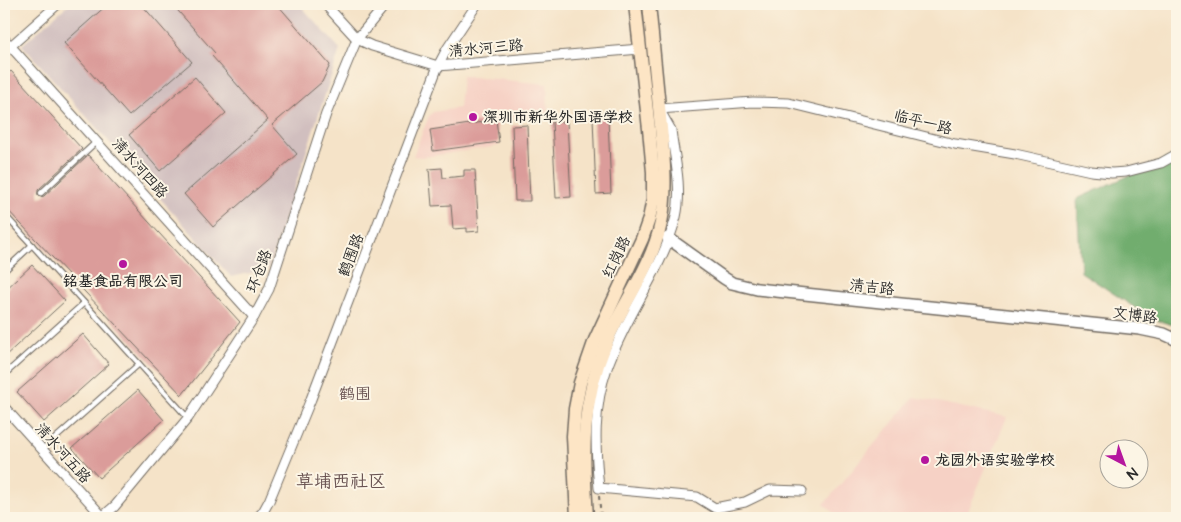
<svg xmlns="http://www.w3.org/2000/svg" width="1181" height="522" viewBox="0 0 1181 522" font-family="'Architects Daughter','LXGW WenKai TC',sans-serif">
	<rect width="100%" height="100%" fill="#fcf5e5"/>
	<filter id="ink" filterUnits="userSpaceOnUse"><feTurbulence type="fractalNoise" baseFrequency=".02" numOctaves="2"/><feDisplacementMap in="SourceGraphic" scale="10" xChannelSelector="R" yChannelSelector="G"/><feConvolveMatrix kernelMatrix="1 2 1 2 8 2 1 2 1" color-interpolation-filters="sRGB"/></filter>
	<filter id="wash" filterUnits="userSpaceOnUse"><feTurbulence type="fractalNoise" baseFrequency=".0096" numOctaves="4" result="noise"/><feDisplacementMap in="SourceGraphic" scale="20" xChannelSelector="R" yChannelSelector="G"/><feGaussianBlur stdDeviation="1.12" result="paint"/><feColorMatrix in="noise" values="0 0 0 0 0 0 0 0 0 0 0 0 0 0 0 0 0 1.4 0 .05"/><feComposite in="paint" operator="in"/></filter>
	<g filter="url(#wash)">
		<rect width="100%" height="100%" fill="#f5e3c8"/>
		<g fill="#f6d1c5">
			<path d="M462,76L547,84L548,115L507,117L497,125L499,144L498,146L424,157L413,156L429,116L433,112L459,108Z"/>
			<path d="M914,397L1007,417L965,518H840L824,504Z"/>
		</g>
		<path fill="#d1bfbf" d="M69,4H299L340,49L268,269L231,277L22,45Z"/>
		<path fill="#71ad6e" stroke="#4e6c4c" d="M1177,154V326L1152,319L1081,272L1077,199Z"/>
		<g id="blocks">
			<g fill="#db9c9a">
				<path d="M108,4H141L192,62L129,116L64,43Z"/>
				<path d="M172,4H277L330,65L322,82L272,125L297,154L213,227L184,194L268,120L212,56L215,53Z"/>
				<path d="M11,71L82,149L38,190V195L40,197L44,196L88,155L240,322L182,395L4,206V77Z"/>
				<path d="M195,77L226,113L160,171L129,135Z"/>
				<path d="M608,117L611,193L596,194L593,118Z"/>
				<path d="M496,120L499,142L433,151L430,130Z"/>
				<path d="M552,122H567L571,197L556,198Z"/>
				<path d="M527,125L530,201H515L512,126Z"/>
				<path d="M442,168L443,178L464,176V170H475L479,231L467,232V228L453,229L451,205L432,206L429,169Z"/>
				<path d="M32,265L65,301L4,357V291Z"/>
				<path d="M83,334L109,364L44,422L17,392Z"/>
				<path d="M138,390L164,420L99,478L72,448Z"/>
			</g>
		</g>
	</g>
	<g filter="url(#ink)">
		<use href="#blocks" fill-opacity="0" stroke="#726b62" stroke-width="1"/>
		<g fill="none" stroke-linecap="round" stroke-linejoin="round">
			<g stroke="#726b62" stroke-width="7">
				<g id="service">
					<path d="M41,193L96,142"/>
					<path d="M4,214L188,418"/>
					<path d="M4,271L32,245"/>
					<path d="M4,375L84,303"/>
					<path d="M42,450L139,364"/>
				</g>
			</g>
			<g stroke="#726b62" stroke-width="11">
				<g id="minor">
					<path d="M325,4L357,39L372,46L438,66L640,49"/>
					<path d="M4,39L254,317"/>
					<path d="M4,52L58,4"/>
					<path d="M4,407L103,517"/>
					<path d="M802,491L770,490L745,502L715,508L697,497L599,488C595,447 593,408 607,368C625,316 662,271 676,217C682,191 676,163 672,138L671,130L659,109L753,102L789,103L955,144L1015,154L1091,171L1112,173L1126,172L1161,163L1177,154"/>
					<path d="M101,518L115,506L188,418L254,317L269,289L326,114L357,39L386,4"/>
					<path d="M257,518L263,512L269,501L311,399L438,66L447,49L477,4"/>
				</g>
			</g>
			<g stroke="#726b62" stroke-width="14">
				<path id="tertiary" d="M668,238L724,278L732,283L757,289L1140,329L1164,334L1177,340"/>
			</g>
			<g stroke="#726b62" stroke-width="15">
				<g id="secondary">
					<path d="M577,518L573,436L575,409L580,383L595,340L642,239L649,219L653,199V172L649,129L635,4"/>
					<path d="M587,518C583,452 580,406 606,343C623,303 652,266 661,223C668,188 663,152 660,117C656,79 653,42 649,4"/>
				</g>
			</g>
			<path stroke="#726b62" stroke-width="2" stroke-dasharray="4 4" stroke-linecap="butt" d="M599,496L601,518"/>
			<use href="#service" stroke="#fff" stroke-width="4.5"/>
			<use href="#minor" stroke="#fff" stroke-width="9"/>
			<use href="#tertiary" stroke="#fff" stroke-width="11"/>
			<use href="#secondary" stroke="#fde5c5" stroke-width="12"/>
		</g>
	</g>
	<g fill="#b5179e" stroke="#fcf5e5" stroke-width="2">
		<circle cx="473" cy="117" r="5"/>
		<circle cx="123" cy="264" r="5"/>
		<circle cx="925" cy="460" r="5"/>
	</g>
	<g text-anchor="middle" stroke-width="4" stroke-linejoin="round" paint-order="stroke">
		<g font-size="15" fill="#2b2b2b" stroke="#fcf5e5">
			<text transform="translate(486 48) rotate(-5)" y="5">清水河三路</text>
			<text transform="translate(923 122) rotate(14)" y="5">临平一路</text>
			<text transform="translate(140 168) rotate(48)" y="5">清水河四路</text>
			<text transform="translate(351 255) rotate(-69)" y="5">鹤围路</text>
			<text transform="translate(616 257) rotate(-64)" y="5">红岗路</text>
			<text transform="translate(259 271) rotate(-69)" y="5">环仓路</text>
			<text transform="translate(872 287) rotate(6)" y="5">清吉路</text>
			<text transform="translate(1135 315) rotate(8)" y="5">文博路</text>
			<text transform="translate(63 453) rotate(48)" y="5">清水河五路</text>
		</g>
		<g font-size="15" font-weight="bold" fill="#2b2b2b" stroke="#fcf5e5" text-anchor="start">
			<text x="483" y="122">深圳市新华外国语学校</text>
			<text x="123" y="286" text-anchor="middle">铭基食品有限公司</text>
			<text x="935" y="465">龙园外语实验学校</text>
		</g>
		<g font-size="16" fill="#695352" stroke="#fcf5e5">
			<text x="355" y="399">鹤围</text>
		</g>
		<g font-size="18" fill="#695352" stroke="#fcf5e5">
			<text x="341" y="487">草埔西社区</text>
		</g>
	</g>
	<rect width="1181" height="522" fill="none" stroke="#fcf5e5" stroke-width="20"/>
	<g transform="translate(1124 464) rotate(139)"><circle r="24" fill="#fcf5e5" stroke="#a8a49b"/>
	<path d="M0-4L9 19L0 12L-9 19Z" fill="#b5179e"/>
	<text y="-8" font-size="14" font-weight="bold" text-anchor="middle" fill="#2b2b2b">N</text>
	</g>
</svg>
